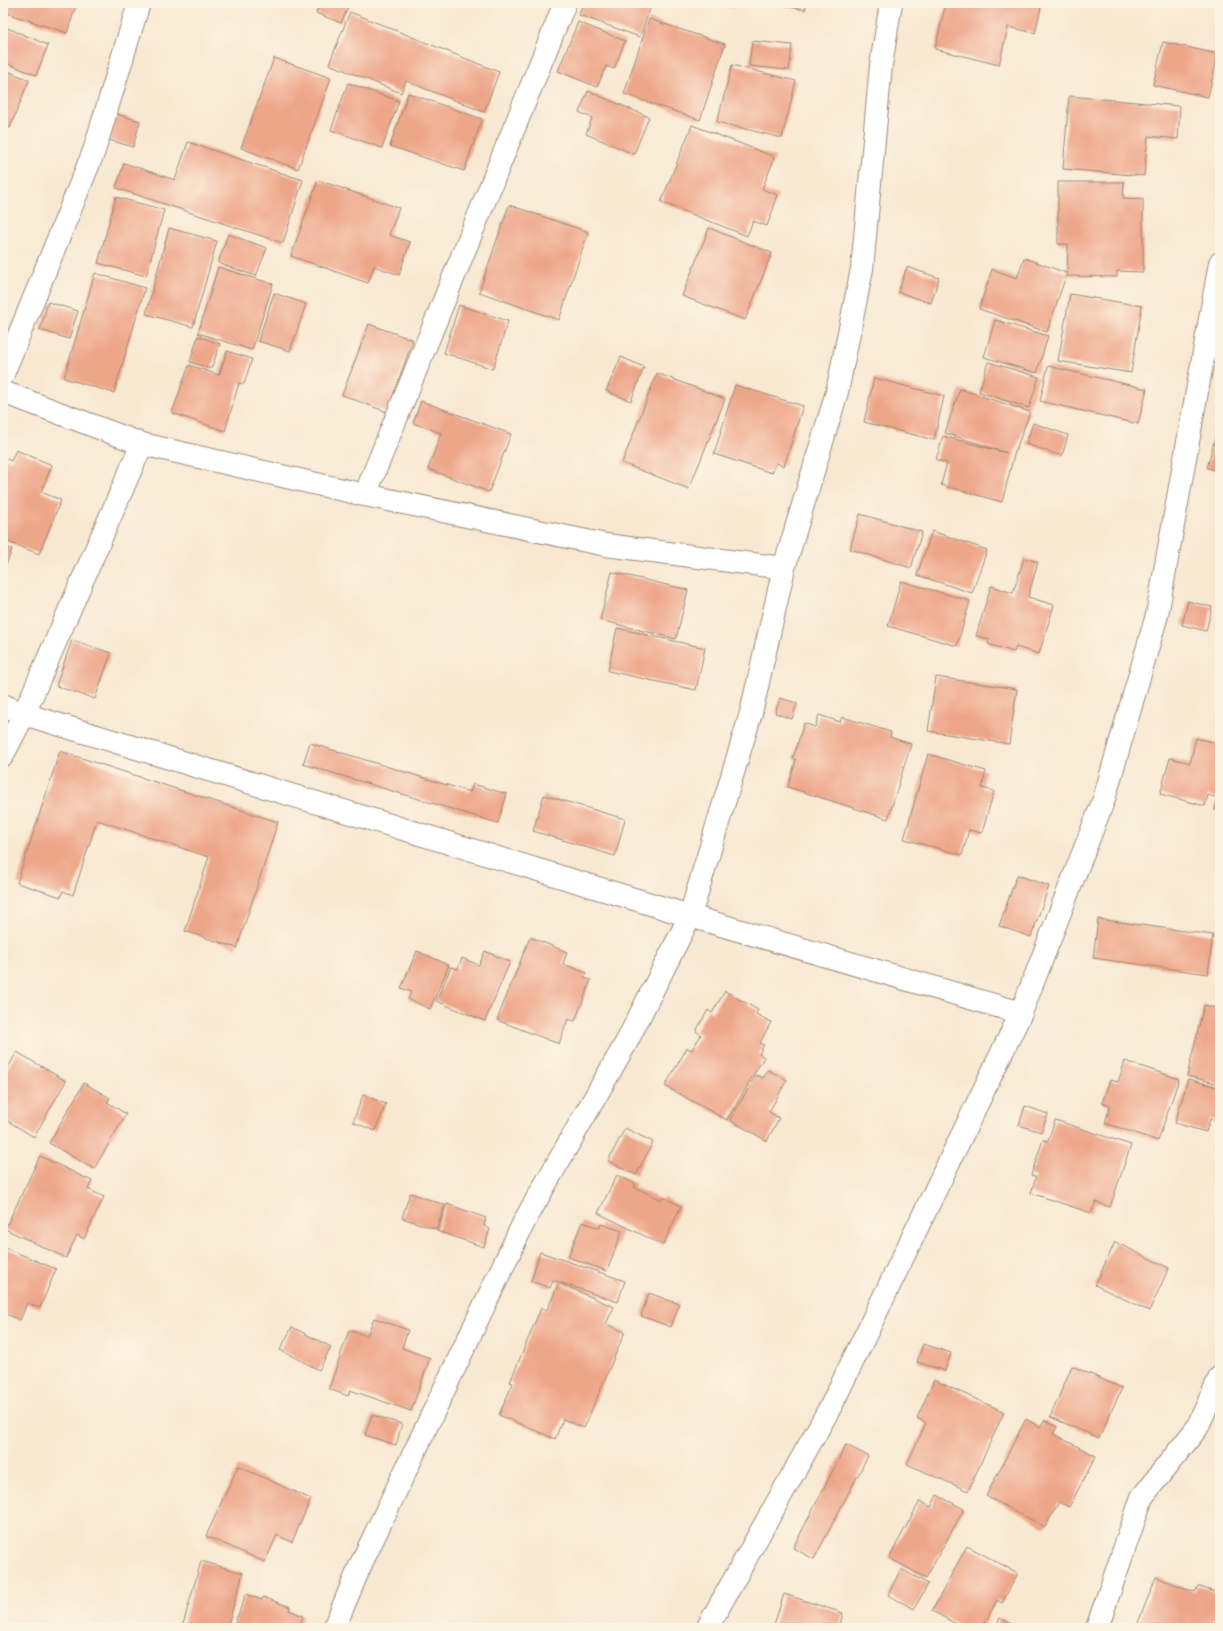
<svg xmlns="http://www.w3.org/2000/svg" width="1223" height="1631" viewBox="0 0 1223 1631" font-family="Mali,sans-serif">
	<rect width="100%" height="100%" fill="#fcf5e5"/>
	<filter id="ink" filterUnits="userSpaceOnUse"><feTurbulence type="fractalNoise" baseFrequency=".025" numOctaves="2"/><feDisplacementMap in="SourceGraphic" scale="8" xChannelSelector="R" yChannelSelector="G"/><feConvolveMatrix kernelMatrix="1 2 1 2 8 2 1 2 1" color-interpolation-filters="sRGB"/></filter>
	<filter id="wash" filterUnits="userSpaceOnUse"><feTurbulence type="fractalNoise" baseFrequency=".012" numOctaves="4" result="noise"/><feDisplacementMap in="SourceGraphic" scale="16" xChannelSelector="R" yChannelSelector="G"/><feGaussianBlur stdDeviation="0.9" result="paint"/><feColorMatrix in="noise" values="0 0 0 0 0 0 0 0 0 0 0 0 0 0 0 0 0 1.4 0 .05"/><feComposite in="paint" operator="in"/></filter>
	<g filter="url(#wash)">
		<rect width="100%" height="100%" fill="#f8e8d1"/>
		<g id="blocks">
			<g fill="#eea689">
				<path d="M3,3H77L67,33L3,12Z"/>
				<path d="M320,3H350L341,23L316,13Z"/>
				<path d="M583,3H652L640,37L579,15Z"/>
				<path d="M711,3H735L734,8Z"/>
				<path d="M772,3H807L805,10Z"/>
				<path d="M946,3H1042L1035,33L1008,27L999,65L935,49Z"/>
				<path d="M350,12L499,72L484,112L406,81L401,93L329,64Z"/>
				<path d="M649,19L725,44L700,120L624,94Z"/>
				<path d="M578,22L625,41L614,69L606,66L597,87L558,71Z"/>
				<path d="M3,26L48,45L36,75L3,62Z"/>
				<path d="M752,41L792,45L789,70L749,66Z"/>
				<path d="M1163,42L1218,54L1208,97L1153,85Z"/>
				<path d="M274,58L331,78L298,169L241,148Z"/>
				<path d="M732,65L796,81L782,138L717,122Z"/>
				<path d="M3,69L29,80L10,128L3,126Z"/>
				<path d="M348,83L399,101L382,148L331,130Z"/>
				<path d="M588,91L649,117L634,154L586,134L592,118L579,112Z"/>
				<path d="M408,93L482,119L464,171L390,146Z"/>
				<path d="M1069,96L1180,106L1178,139L1148,136L1144,176L1063,169Z"/>
				<path d="M116,114L140,121L133,147L109,140Z"/>
				<path d="M692,125L775,157L762,189L778,195L767,226L753,221L747,236L661,202Z"/>
				<path d="M188,142L303,180L283,243L116,188L124,163L175,180Z"/>
				<path d="M318,180L399,208L389,235L410,242L399,275L374,266L368,283L291,256Z"/>
				<path d="M1058,182H1124L1123,198L1143,199V272L1117,271V277L1067,276L1068,244H1058Z"/>
				<path d="M116,197L164,210L146,276L98,263Z"/>
				<path d="M509,205L588,232L559,320L479,292Z"/>
				<path d="M169,228L217,241L193,327L146,314Z"/>
				<path d="M709,228L772,253L745,320L682,296Z"/>
				<path d="M228,234L267,248L256,276L218,263Z"/>
				<path d="M1024,258L1067,273L1047,332L979,309L992,269L1017,278Z"/>
				<path d="M218,267L273,284L252,350L198,333Z"/>
				<path d="M907,267L939,278L931,303L898,292Z"/>
				<path d="M95,273L145,288L114,393L64,378Z"/>
				<path d="M274,293L306,304L290,351L258,341Z"/>
				<path d="M1070,294L1142,306L1131,373L1058,361Z"/>
				<path d="M48,302L78,311L69,339L40,330Z"/>
				<path d="M459,305L508,321L493,369L444,353Z"/>
				<path d="M995,320L1048,336L1037,373L984,357Z"/>
				<path d="M369,324L413,340L387,412L342,395Z"/>
				<path d="M198,336L220,344L211,369L190,362Z"/>
				<path d="M227,351L252,359L244,384L239,383L225,431L172,413L189,365L219,375Z"/>
				<path d="M621,357L644,367L631,401L606,391Z"/>
				<path d="M988,362L1039,377L1029,408L979,392Z"/>
				<path d="M1048,366L1147,389L1138,424L1040,401Z"/>
				<path d="M657,373L725,399L689,489L622,463Z"/>
				<path d="M874,378L944,396L934,440L864,422Z"/>
				<path d="M735,385L803,406L784,466L776,463L772,473L714,454Z"/>
				<path d="M960,389L1030,412L1014,455L1002,502L941,485L947,463L936,460L943,436L1007,453L945,433Z"/>
				<path d="M421,401L511,434L489,492L428,469L441,433L413,423Z"/>
				<path d="M1220,419V471L1207,468Z"/>
				<path d="M1033,423L1068,435L1062,456L1026,444Z"/>
				<path d="M16,450L52,465L41,492L61,500L39,554L3,540V457L11,461Z"/>
				<path d="M860,514L922,532L911,568L850,549Z"/>
				<path d="M932,531L987,550L972,593L917,575Z"/>
				<path d="M3,546L12,549L3,573Z"/>
				<path d="M1024,558L1038,562L1028,597L1054,605L1039,654L1016,647L1014,652L988,644L989,639L976,636L991,586L1013,593Z"/>
				<path d="M612,572L688,590L676,639L600,620Z"/>
				<path d="M901,581L970,601L957,646L888,626Z"/>
				<path d="M1188,601L1212,607L1206,631L1182,625Z"/>
				<path d="M617,628L705,648L696,690L608,671Z"/>
				<path d="M72,640L111,653L95,699L56,686Z"/>
				<path d="M936,677L1017,689L1009,744L928,731Z"/>
				<path d="M780,698L797,703L792,719L775,713Z"/>
				<path d="M819,715L840,722L842,717L891,732L890,737L911,744L888,819L788,787L796,760L793,758L804,723L815,727Z"/>
				<path d="M1196,738L1220,744V811L1215,810L1218,798L1208,795L1205,806L1160,794L1170,758L1190,763Z"/>
				<path d="M310,743L470,792L473,784L507,794L498,823L303,764Z"/>
				<path d="M60,751L278,822L237,948L185,931L209,857L97,820L73,895L63,891L61,897L17,883Z"/>
				<path d="M928,754L986,771L982,788L994,791L982,833L969,830L962,855L904,839Z"/>
				<path d="M544,795L625,819L615,856L533,831Z"/>
				<path d="M1017,875L1049,886L1031,937L999,926Z"/>
				<path d="M1098,919L1213,935L1208,974L1093,958Z"/>
				<path d="M530,937L567,952L563,964L587,973L584,978L591,980L575,1021L568,1019L559,1044L497,1020Z"/>
				<path d="M417,951L449,965L430,1009L408,999L411,992L401,988Z"/>
				<path d="M485,951L510,962L485,1021L436,1001L451,967L458,969L462,958L479,965Z"/>
				<path d="M725,991L758,1010L756,1014L771,1022L760,1043L764,1045L759,1054L764,1057L727,1120L665,1086L687,1048L692,1050L701,1035L696,1031L708,1010L712,1013Z"/>
				<path d="M1204,1005L1220,1009V1084L1187,1076Z"/>
				<path d="M17,1052L66,1081L34,1137L3,1118V1069L6,1071Z"/>
				<path d="M1125,1061L1179,1079L1158,1141L1105,1123L1110,1106L1102,1103L1110,1080L1118,1082Z"/>
				<path d="M768,1070L787,1080L769,1112L779,1118L767,1141L730,1120L756,1075L763,1078Z"/>
				<path d="M1188,1079L1220,1088V1122L1210,1119L1206,1132L1175,1123Z"/>
				<path d="M84,1083L110,1098L107,1102L126,1114L94,1169L49,1143Z"/>
				<path d="M363,1095L386,1104L375,1131L353,1122Z"/>
				<path d="M1025,1106L1048,1114L1041,1132L1019,1125Z"/>
				<path d="M1055,1120L1131,1145L1110,1207L1096,1202L1091,1213L1031,1193L1036,1177L1031,1175L1043,1140L1048,1141Z"/>
				<path d="M625,1128L653,1142L636,1175L608,1161Z"/>
				<path d="M40,1156L92,1181L88,1189L104,1197L84,1239L77,1235L66,1258L5,1229Z"/>
				<path d="M617,1175L636,1184L634,1187L662,1200L663,1197L681,1206L663,1245L598,1213Z"/>
				<path d="M410,1193L445,1205L436,1229L402,1218Z"/>
				<path d="M447,1204L486,1218L484,1226L490,1229L484,1247L437,1231Z"/>
				<path d="M582,1222L600,1228L601,1224L622,1231L607,1271L568,1257Z"/>
				<path d="M1115,1242L1169,1268L1149,1311L1095,1285Z"/>
				<path d="M3,1247L56,1269L40,1308L27,1303L20,1320L3,1313Z"/>
				<path d="M540,1252L625,1281L618,1302L553,1280L550,1288L531,1281Z"/>
				<path d="M559,1283L614,1307L606,1324L625,1332L584,1428L563,1419L555,1439L499,1415L513,1383L510,1382L541,1308L547,1310Z"/>
				<path d="M649,1293L679,1304L671,1327L641,1316Z"/>
				<path d="M374,1318L408,1330L402,1348L430,1358L411,1411L350,1390L348,1396L329,1389L349,1330L367,1336Z"/>
				<path d="M292,1327L331,1347L319,1370L280,1350Z"/>
				<path d="M923,1344L951,1353L945,1371L917,1362Z"/>
				<path d="M1072,1366L1122,1388L1099,1438L1050,1417Z"/>
				<path d="M934,1380L1004,1412L968,1491L907,1464L926,1423L917,1418Z"/>
				<path d="M372,1415L402,1424L396,1445L365,1435Z"/>
				<path d="M1026,1419L1040,1427L1044,1420L1057,1427L1053,1434L1096,1456L1069,1507L1059,1502L1045,1527L986,1496Z"/>
				<path d="M846,1445L868,1456L814,1559L793,1548Z"/>
				<path d="M238,1466L311,1499L292,1542L277,1535L265,1562L206,1536Z"/>
				<path d="M937,1495L964,1509L926,1578L889,1558L920,1501L931,1507Z"/>
				<path d="M967,1546L1018,1573L1002,1603L997,1600L982,1628H964L932,1611Z"/>
				<path d="M201,1561L243,1573L227,1628H182Z"/>
				<path d="M901,1569L928,1584L914,1609L888,1595Z"/>
				<path d="M1156,1577L1195,1592L1198,1586L1220,1594V1628H1136Z"/>
				<path d="M246,1594L262,1600L263,1597L290,1607L289,1610L303,1616L299,1628H233Z"/>
				<path d="M784,1594L843,1613L839,1628H773Z"/>
				<path d="M1000,1618L1019,1628H995Z"/>
			</g>
		</g>
	</g>
	<g filter="url(#ink)">
		<use href="#blocks" fill-opacity="0" stroke="#9a8978" stroke-width="1"/>
		<g fill="none" stroke-linecap="round" stroke-linejoin="round">
			<g stroke="#9a8978" stroke-width="24">
				<g id="minor">
					<path d="M3,374L94,151L139,3"/>
					<path d="M3,392L142,444L365,495L606,545L784,568"/>
					<path d="M365,495L565,3"/>
					<path d="M3,705L24,714L690,916L1021,1013"/>
					<path d="M3,755L24,714L142,444"/>
					<path d="M334,1628L361,1564L525,1220L626,1043L690,916L751,713L784,568L837,392L862,269L881,65L891,3"/>
					<path d="M707,1628L832,1404L1021,1013L1104,799L1157,615L1220,263"/>
					<path d="M1097,1628L1142,1497L1197,1428L1220,1377"/>
				</g>
			</g>
			<use href="#minor" stroke="#fff" stroke-width="22"/>
		</g>
	</g>
	<rect width="1223" height="1631" fill="none" stroke="#fcf5e5" stroke-width="16"/>
</svg>
